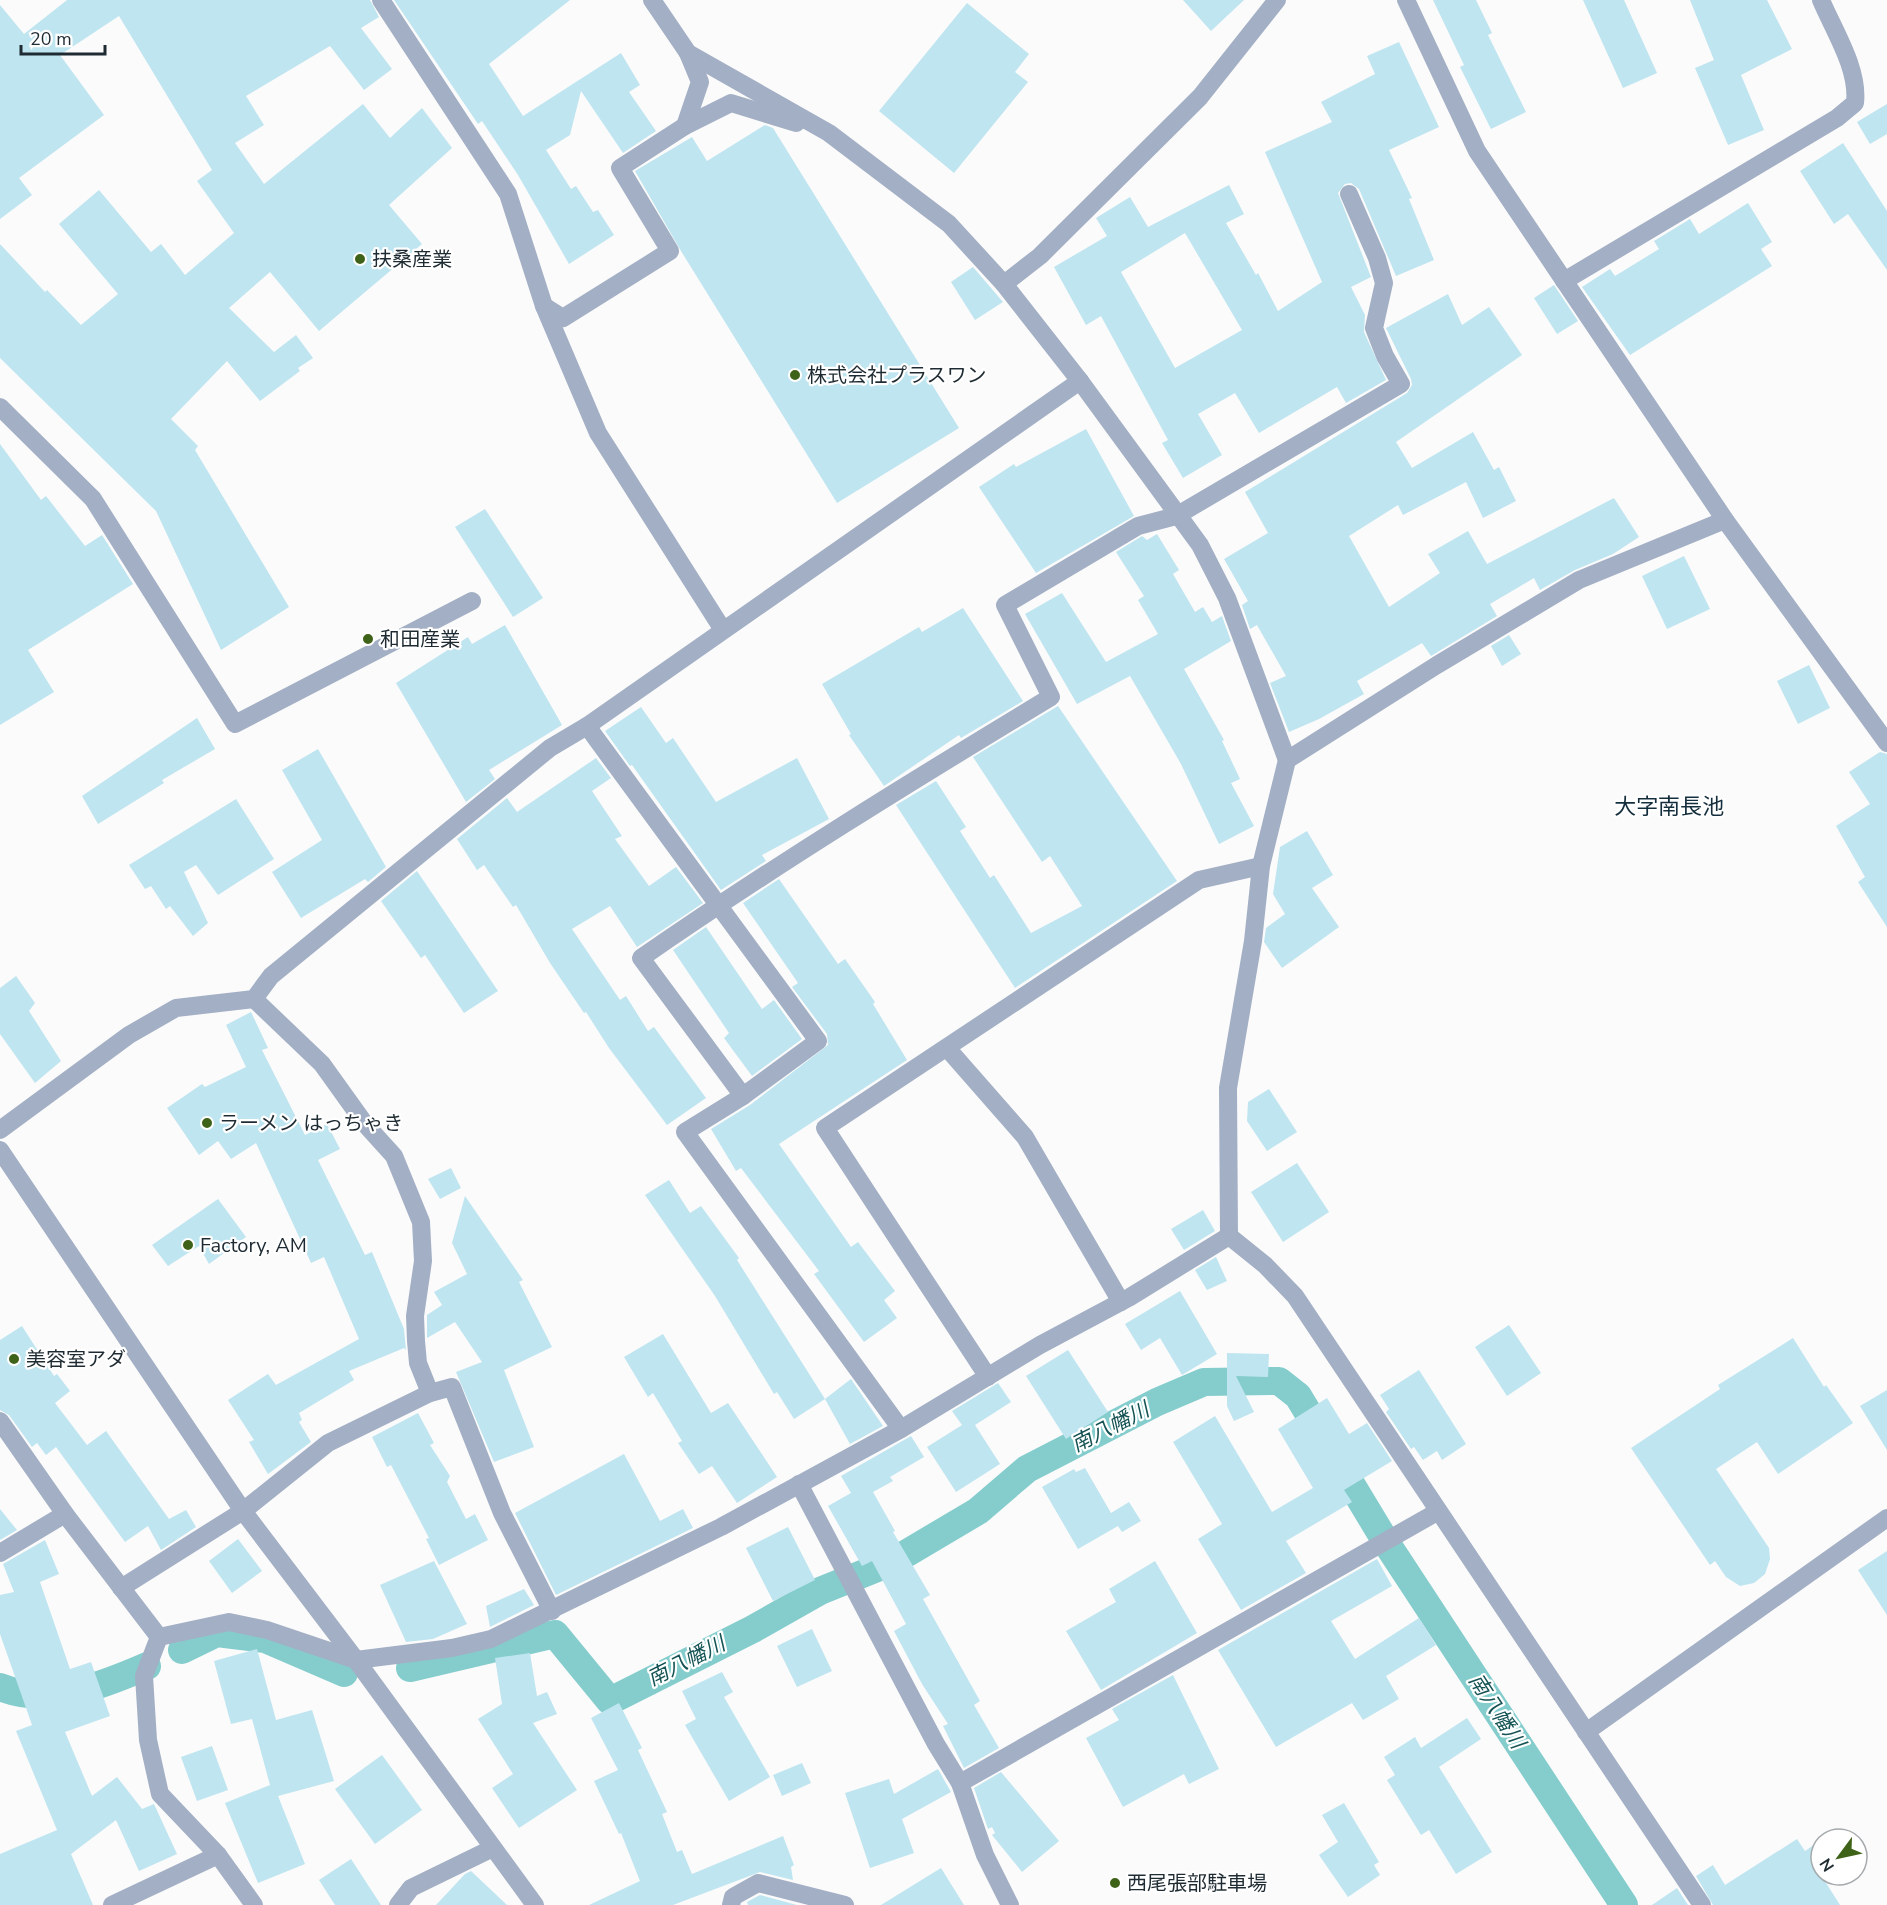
<svg xmlns="http://www.w3.org/2000/svg" width="1887" height="1905" viewBox="0 0 1887 1905" font-family="'Nunito Sans','Noto Sans JP',sans-serif">
	<rect width="100%" height="100%" fill="#fbfbfb"/>
	<g fill="none" stroke-linecap="round" stroke-linejoin="round">
		<g stroke="#85cdcd" stroke-width="28">
			<path d="M182,1650L217,1633L265,1639L344,1673"/>
			<path d="M410,1668L555,1634L610,1701L753,1629L820,1591L892,1562L978,1511L1027,1469L1157,1402L1204,1382L1279,1381L1298,1396L1389,1547L1624,1905"/>
			<path d="M0,1687C49,1707 101,1686 147,1666"/>
		</g>
	</g>
	<g fill="#bfe5f0" fill-rule="evenodd">
		<path d="M67,0H370L379,17L361,28L392,69L364,90L330,46L246,96L264,125L235,143L264,184L363,104L390,138L422,108L452,148L389,205L422,244L319,331L270,272L229,308L274,352L296,335L313,358L298,368L300,371L260,401L227,361L171,419L198,446L195,450L289,607L221,650L156,511L0,358V244L45,292L47,290L81,325L118,294L59,224L99,190L151,252L161,244L185,275L234,233L197,181L212,170L119,16L60,55L104,115L19,178L32,195L0,219V5L24,34Z"/>
		<path d="M394,0H570L489,64L523,116L621,53L640,85L629,92L656,131L623,153L581,91L570,135L546,150L571,189L576,186L593,212L598,210L614,235L569,264L518,175L482,121L478,124Z"/>
		<path d="M1183,0H1244L1211,31Z"/>
		<path d="M1433,0H1476L1492,33L1488,35L1526,112L1491,129L1460,67L1464,65Z"/>
		<path d="M1583,0H1624L1657,73L1623,88Z"/>
		<path d="M1690,0H1767L1792,49L1741,75L1764,130L1728,145L1695,68L1714,60Z"/>
		<path d="M967,3L1029,54L1015,72L1028,82L954,173L879,111Z"/>
		<path d="M1399,42L1439,127L1389,150L1412,198L1409,199L1434,260L1396,276L1359,189L1351,183L1345,184L1338,193L1371,277L1351,287L1365,315L1364,332L1386,380L1346,403L1337,387L1259,433L1235,393L1198,414L1222,455L1183,478L1162,443L1168,440L1101,316L1086,325L1054,267L1107,236L1096,218L1130,197L1148,227L1229,185L1244,214L1226,223L1256,275L1258,273L1278,311L1322,282L1265,152L1332,122L1321,102L1375,74L1367,56ZM1185,233L1242,330L1175,368L1121,272Z"/>
		<path d="M1887,104V134L1870,144L1857,122Z"/>
		<path d="M765,125L773,128L959,428L837,503L681,251L635,171L692,137L707,161Z"/>
		<path d="M1843,143L1887,211V270L1848,214L1834,224L1800,171Z"/>
		<path d="M1748,203L1772,242L1761,249L1772,266L1630,355L1582,287L1610,269L1615,276L1659,249L1654,241L1690,219L1699,234Z"/>
		<path d="M973,267L1003,302L975,320L951,282Z"/>
		<path d="M1554,285L1578,321L1557,334L1534,298Z"/>
		<path d="M1448,294L1462,325L1489,307L1522,355L1396,442L1412,468L1473,432L1494,470L1499,467L1516,501L1483,518L1466,482L1403,515L1398,505L1349,536L1389,607L1440,573L1428,554L1468,531L1487,564L1614,498L1639,537L1613,554L1575,570L1540,590L1534,578L1490,604L1497,616L1431,656L1422,643L1357,681L1364,694L1319,719L1289,732L1270,683L1286,676L1257,625L1250,629L1242,605L1248,601L1224,559L1268,533L1245,492L1407,393L1412,385L1411,379L1386,328Z"/>
		<path d="M1086,429L1134,516L1036,573L979,487L1014,464L1016,467Z"/>
		<path d="M0,444L41,500L46,496L85,546L102,535L133,584L28,650L54,692L0,725Z"/>
		<path d="M485,509L543,598L513,617L455,527Z"/>
		<path d="M1157,534L1179,570L1173,574L1195,612L1203,607L1212,622L1222,616L1231,641L1184,669L1224,740L1222,741L1240,779L1231,783L1254,826L1219,844L1181,764L1130,676L1077,704L1025,614L1062,593L1106,662L1158,634L1138,600L1144,596L1116,552L1142,536L1147,540Z"/>
		<path d="M1684,556L1710,609L1667,629L1642,576Z"/>
		<path d="M963,608L1023,701L961,738L959,735L884,786L849,735L851,734L822,684L919,627L922,632Z"/>
		<path d="M505,625L562,725L489,770L495,779L466,802L396,683L468,637L472,644Z"/>
		<path d="M1509,635L1521,654L1502,666L1491,646Z"/>
		<path d="M1809,665L1830,708L1798,724L1777,681Z"/>
		<path d="M1058,706L1177,881L1015,988L896,805L936,781L966,827L960,831L990,878L994,875L1031,933L1082,906L1050,856L1042,862L973,757Z"/>
		<path d="M641,707L666,743L673,738L716,802L797,758L829,819L762,855L766,861L721,890L632,765L630,766L605,731Z"/>
		<path d="M197,718L215,749L162,780L164,783L98,824L82,796Z"/>
		<path d="M318,749L386,867L368,882L365,879L301,918L272,872L322,840L282,770Z"/>
		<path d="M1880,752L1887,754V927L1858,882L1865,877L1836,826L1870,804L1849,772Z"/>
		<path d="M596,758L611,778L592,791L622,836L615,839L649,886L676,867L703,903L637,947L610,906L572,929L620,1000L626,996L648,1031L654,1027L706,1098L667,1125L609,1048L586,1012L584,1013L550,963L516,905L513,907L484,865L477,870L457,839L507,798L517,812Z"/>
		<path d="M236,799L274,859L218,895L196,865L184,872L208,923L193,936L170,906L166,909L151,886L145,889L129,865Z"/>
		<path d="M1307,831L1333,875L1312,888L1339,927L1282,968L1264,942L1266,928L1285,914L1273,894L1280,847Z"/>
		<path d="M417,871L498,991L464,1013L425,955L421,958L381,901Z"/>
		<path d="M779,879L838,964L845,959L875,1002L873,1004L907,1060L779,1144L851,1247L858,1242L895,1291L884,1300L897,1318L864,1342L814,1274L819,1271L741,1168L736,1171L711,1129L750,1105L828,1045L827,1034L792,987L798,983L743,903Z"/>
		<path d="M706,927L762,1009L774,1000L802,1039L752,1076L724,1038L729,1033L673,950Z"/>
		<path d="M16,976L35,1003L29,1011L61,1061L35,1083L0,1034V988Z"/>
		<path d="M251,1012L268,1048L262,1050L305,1135L327,1124L340,1149L318,1160L365,1255L372,1252L404,1329L406,1350L404,1348L349,1371L354,1380L299,1413L302,1420L299,1422L311,1442L268,1474L249,1442L254,1440L228,1400L268,1374L276,1385L359,1339L324,1257L311,1263L256,1143L231,1159L218,1141L199,1155L167,1108L202,1084L205,1087L246,1067L226,1025Z"/>
		<path d="M1269,1089L1297,1132L1267,1151L1247,1121L1248,1102Z"/>
		<path d="M1297,1163L1329,1212L1283,1242L1251,1192Z"/>
		<path d="M451,1168L461,1188L440,1199L428,1179Z"/>
		<path d="M669,1180L690,1213L701,1206L739,1258L737,1260L825,1399L794,1419L777,1392L774,1394L715,1296L645,1195Z"/>
		<path d="M465,1196L523,1280L519,1282L552,1347L504,1370L534,1447L494,1462L456,1372L482,1362L455,1322L427,1338V1315L442,1305L434,1292L467,1274L452,1243Z"/>
		<path d="M218,1199L246,1237L209,1264L199,1246L168,1266L152,1245Z"/>
		<path d="M1203,1210L1215,1231L1184,1250L1171,1229Z"/>
		<path d="M1216,1257L1227,1281L1207,1290L1195,1270Z"/>
		<path d="M1180,1291L1217,1354L1182,1375L1160,1338L1141,1350L1125,1324Z"/>
		<path d="M1509,1325L1541,1373L1507,1396L1475,1347Z"/>
		<path d="M22,1326L54,1376L57,1374L70,1391L55,1403L87,1445L106,1431L169,1519L186,1510L196,1527L161,1550L148,1526L125,1542L56,1447L46,1455L37,1443L32,1447L9,1415L0,1410V1340Z"/>
		<path d="M663,1334L711,1413L728,1403L777,1477L737,1503L712,1466L699,1474L678,1443L682,1441L653,1393L648,1397L624,1357Z"/>
		<path d="M1793,1338L1824,1387L1826,1385L1853,1423L1778,1474L1757,1442L1716,1469L1769,1548L1770,1559L1765,1574L1754,1583L1740,1586L1726,1577L1715,1561L1710,1565L1631,1448L1720,1389L1718,1385Z"/>
		<path d="M1068,1350L1108,1412L1066,1439L1026,1376Z"/>
		<path d="M1227,1353L1269,1354L1268,1377L1236,1376L1254,1412L1234,1421L1227,1406Z"/>
		<path d="M1419,1370L1466,1444L1442,1460L1437,1451L1423,1460L1414,1447L1411,1449L1386,1412L1389,1409L1380,1395Z"/>
		<path d="M851,1379L883,1426L850,1444L825,1399Z"/>
		<path d="M998,1383L1011,1402L975,1425L1000,1464L956,1492L927,1447L962,1425L952,1411Z"/>
		<path d="M1887,1390V1450L1860,1406Z"/>
		<path d="M1327,1398L1349,1434L1367,1423L1392,1461L1344,1490L1352,1502L1286,1541L1306,1573L1241,1610L1198,1539L1222,1524L1173,1442L1215,1416L1272,1512L1313,1488L1278,1429Z"/>
		<path d="M418,1413L434,1443L430,1445L450,1476L447,1482L466,1519L475,1514L488,1540L439,1565L426,1539L429,1538L391,1465L387,1467L372,1437Z"/>
		<path d="M911,1436L924,1457L890,1477L893,1481L873,1492L895,1531L893,1532L930,1595L923,1599L980,1701L974,1705L999,1748L964,1768L943,1726L948,1724L922,1684L894,1631L906,1624L872,1561L862,1566L828,1506L851,1493L841,1476Z"/>
		<path d="M624,1454L660,1521L683,1509L693,1528L556,1595L515,1513Z"/>
		<path d="M1085,1468L1111,1513L1129,1502L1141,1521L1122,1532L1118,1526L1078,1549L1042,1487L1074,1469L1076,1472Z"/>
		<path d="M0,1509L17,1530L0,1540Z"/>
		<path d="M788,1527L815,1580L773,1601L746,1548Z"/>
		<path d="M238,1539L262,1571L232,1593L209,1561Z"/>
		<path d="M45,1540L59,1574L40,1582L70,1669L91,1662L110,1716L65,1732L92,1796L117,1777L142,1809L154,1804L177,1854L139,1871L116,1820L71,1854L93,1905H0V1854L57,1830L16,1731L32,1725L0,1634V1595L14,1592L3,1564Z"/>
		<path d="M1887,1551V1615L1858,1570Z"/>
		<path d="M1377,1559L1392,1586L1331,1621L1355,1659L1419,1618L1436,1645L1386,1676L1399,1699L1363,1720L1352,1703L1276,1747L1218,1650Z"/>
		<path d="M434,1561L467,1624L433,1639L406,1642L380,1585Z"/>
		<path d="M1155,1561L1197,1633L1101,1690L1066,1631L1116,1602L1109,1589Z"/>
		<path d="M524,1589L534,1605L490,1627L486,1606Z"/>
		<path d="M812,1629L832,1671L797,1687L777,1646Z"/>
		<path d="M257,1649L276,1720L312,1710L334,1781L278,1796L305,1864L258,1883L225,1803L270,1785L252,1719L231,1724L214,1661Z"/>
		<path d="M530,1653L537,1696L547,1692L557,1714L533,1723L577,1790L519,1828L492,1788L513,1774L478,1719L502,1704L495,1658Z"/>
		<path d="M722,1672L733,1692L724,1697L770,1777L729,1801L685,1725L696,1719L682,1691Z"/>
		<path d="M1173,1675L1219,1769L1189,1784L1184,1774L1123,1807L1086,1738L1119,1720L1112,1709Z"/>
		<path d="M619,1703L642,1748L638,1750L667,1812L662,1814L677,1852L682,1850L692,1874L783,1836L794,1865L791,1867L793,1880L760,1872L673,1905H589L640,1881L621,1833L619,1834L594,1781L618,1770L591,1718Z"/>
		<path d="M1467,1718L1481,1739L1439,1767L1492,1852L1456,1874L1429,1830L1421,1835L1387,1780L1395,1775L1384,1757L1415,1737L1421,1748Z"/>
		<path d="M212,1746L228,1790L197,1801L181,1757Z"/>
		<path d="M382,1755L422,1810L375,1844L335,1789Z"/>
		<path d="M802,1763L811,1783L782,1796L773,1775Z"/>
		<path d="M938,1769L951,1792L902,1819L914,1853L870,1868L845,1793L889,1779L894,1794Z"/>
		<path d="M1001,1772L1059,1841L1022,1872L992,1835L995,1833L992,1827L988,1829L974,1788Z"/>
		<path d="M1344,1803L1379,1862L1374,1865L1380,1875L1348,1897L1319,1855L1338,1842L1322,1815Z"/>
		<path d="M1797,1839L1805,1851L1821,1840V1875L1840,1905H1713L1696,1876L1713,1865L1725,1885Z"/>
		<path d="M351,1859L381,1905H335L319,1880Z"/>
		<path d="M941,1868L964,1905H881Z"/>
		<path d="M471,1871L507,1905H436L465,1874Z"/>
		<path d="M1677,1888L1688,1905H1652Z"/>
		<path d="M760,1895L797,1905H748L747,1902Z"/>
	</g>
	<g fill="none" stroke-linecap="round" stroke-linejoin="round">
		<g stroke="#a3afc4" stroke-width="18">
			<path d="M381,0L508,194L544,306L598,433L723,630"/>
			<path d="M652,0L688,53L829,133L949,224L1004,284L1080,381L1200,545L1227,598L1287,760L1437,665L1579,580L1725,520"/>
			<path d="M1406,0L1477,151L1725,520L1887,743"/>
			<path d="M685,126L700,82L688,53"/>
			<path d="M1564,281L1837,118L1855,103C1859,69 1834,31 1821,0"/>
			<path d="M1004,284L1040,256L1200,97L1277,0"/>
			<path d="M544,306L563,318L670,251L620,168L685,126L731,103L796,123"/>
			<path d="M0,407L93,499L235,724L472,601"/>
			<path d="M587,726L818,1041L743,1096L685,1132L901,1429"/>
			<path d="M254,999L322,1064L365,1124L394,1156L421,1222L423,1261L415,1316L416,1341L418,1363L430,1393"/>
			<path d="M947,1048L1025,1137L1121,1302"/>
			<path d="M743,1096L641,958C774,866 912,781 1051,697L1005,605L1138,526L1176,516L1401,384L1385,356L1374,328L1384,283L1377,258L1349,194"/>
			<path d="M0,1130L129,1035L176,1008L254,999L271,976L550,748L587,726L1080,381"/>
			<path d="M0,1150L243,1511L356,1660L535,1905"/>
			<path d="M1229,1236L1265,1265L1295,1296L1702,1905"/>
			<path d="M1229,1236L1228,1088L1253,941L1261,866L1287,760"/>
			<path d="M988,1377L825,1128L1199,880L1261,866"/>
			<path d="M0,1421L65,1514L159,1637"/>
			<path d="M799,1484L936,1744L960,1783L985,1855L1010,1905"/>
			<path d="M0,1553L65,1514"/>
			<path d="M121,1588L243,1511L328,1443L430,1393L452,1387L502,1513L552,1611"/>
			<path d="M159,1637L229,1622L267,1630L356,1660L452,1648L491,1639L721,1527L901,1429L1040,1345L1130,1297L1229,1236"/>
			<path d="M159,1637L144,1676L148,1740L160,1794L218,1855L254,1905"/>
			<path d="M1586,1732L1887,1518"/>
			<path d="M960,1783L1437,1512"/>
			<path d="M112,1905L218,1855"/>
			<path d="M398,1905L411,1888L493,1848"/>
			<path d="M731,1905L733,1897L758,1883L845,1905"/>
		</g>
	</g>
	<g fill="#3f6219" stroke="#fff" stroke-width="2">
		<circle cx="360" cy="259" r="6"/>
		<circle cx="795" cy="375" r="6"/>
		<circle cx="368" cy="639" r="6"/>
		<circle cx="207" cy="1123" r="6"/>
		<circle cx="188" cy="1245" r="6"/>
		<circle cx="14" cy="1359" r="6"/>
		<circle cx="1115" cy="1883" r="6"/>
	</g>
	<g text-anchor="middle" stroke-width="4.5" stroke-linejoin="round" paint-order="stroke">
		<g font-size="20" fill="#1f2b32" stroke="#fff" text-anchor="start">
			<text x="372" y="266">扶桑産業</text>
			<text x="807" y="382">株式会社プラスワン</text>
			<text x="380" y="646">和田産業</text>
			<text x="219" y="1130">ラーメン はっちゃき</text>
			<text x="200" y="1252">Factory, AM</text>
			<text x="26" y="1366">美容室アダ</text>
			<text x="1127" y="1890">西尾張部駐車場</text>
		</g>
		<g font-size="21" font-style="italic" fill="#155354" stroke="#fff">
			<text transform="translate(1110 1427) rotate(-27)" y="7">南八幡川</text>
			<text transform="translate(686 1661) rotate(-27)" y="7">南八幡川</text>
			<text transform="translate(1497 1711) rotate(57)" y="7">南八幡川</text>
		</g>
		<g font-size="22" fill="#152e3d" stroke="#fff">
			<text x="1669" y="814">大字南長池</text>
		</g>
	</g>
	<g transform="translate(1839 1857) rotate(237)"><circle r="28" fill="#ffffff" stroke="#a5aaad" stroke-width="1.5"/>
	<path d="M0-4.5L10 22L0 15L-10 22Z" fill="#3f6219"/>
	<text y="-9" font-size="16" font-weight="bold" text-anchor="middle" fill="#1f2b32">N</text>
	</g>
	<path d="M21 45v9h84v-9" fill="none" stroke="#1f2b32" stroke-width="3"/>
	<text x="30" y="45" font-size="18" fill="#1f2b32" stroke="#ffffff" stroke-width="4.5" paint-order="stroke">20 m</text>
</svg>
